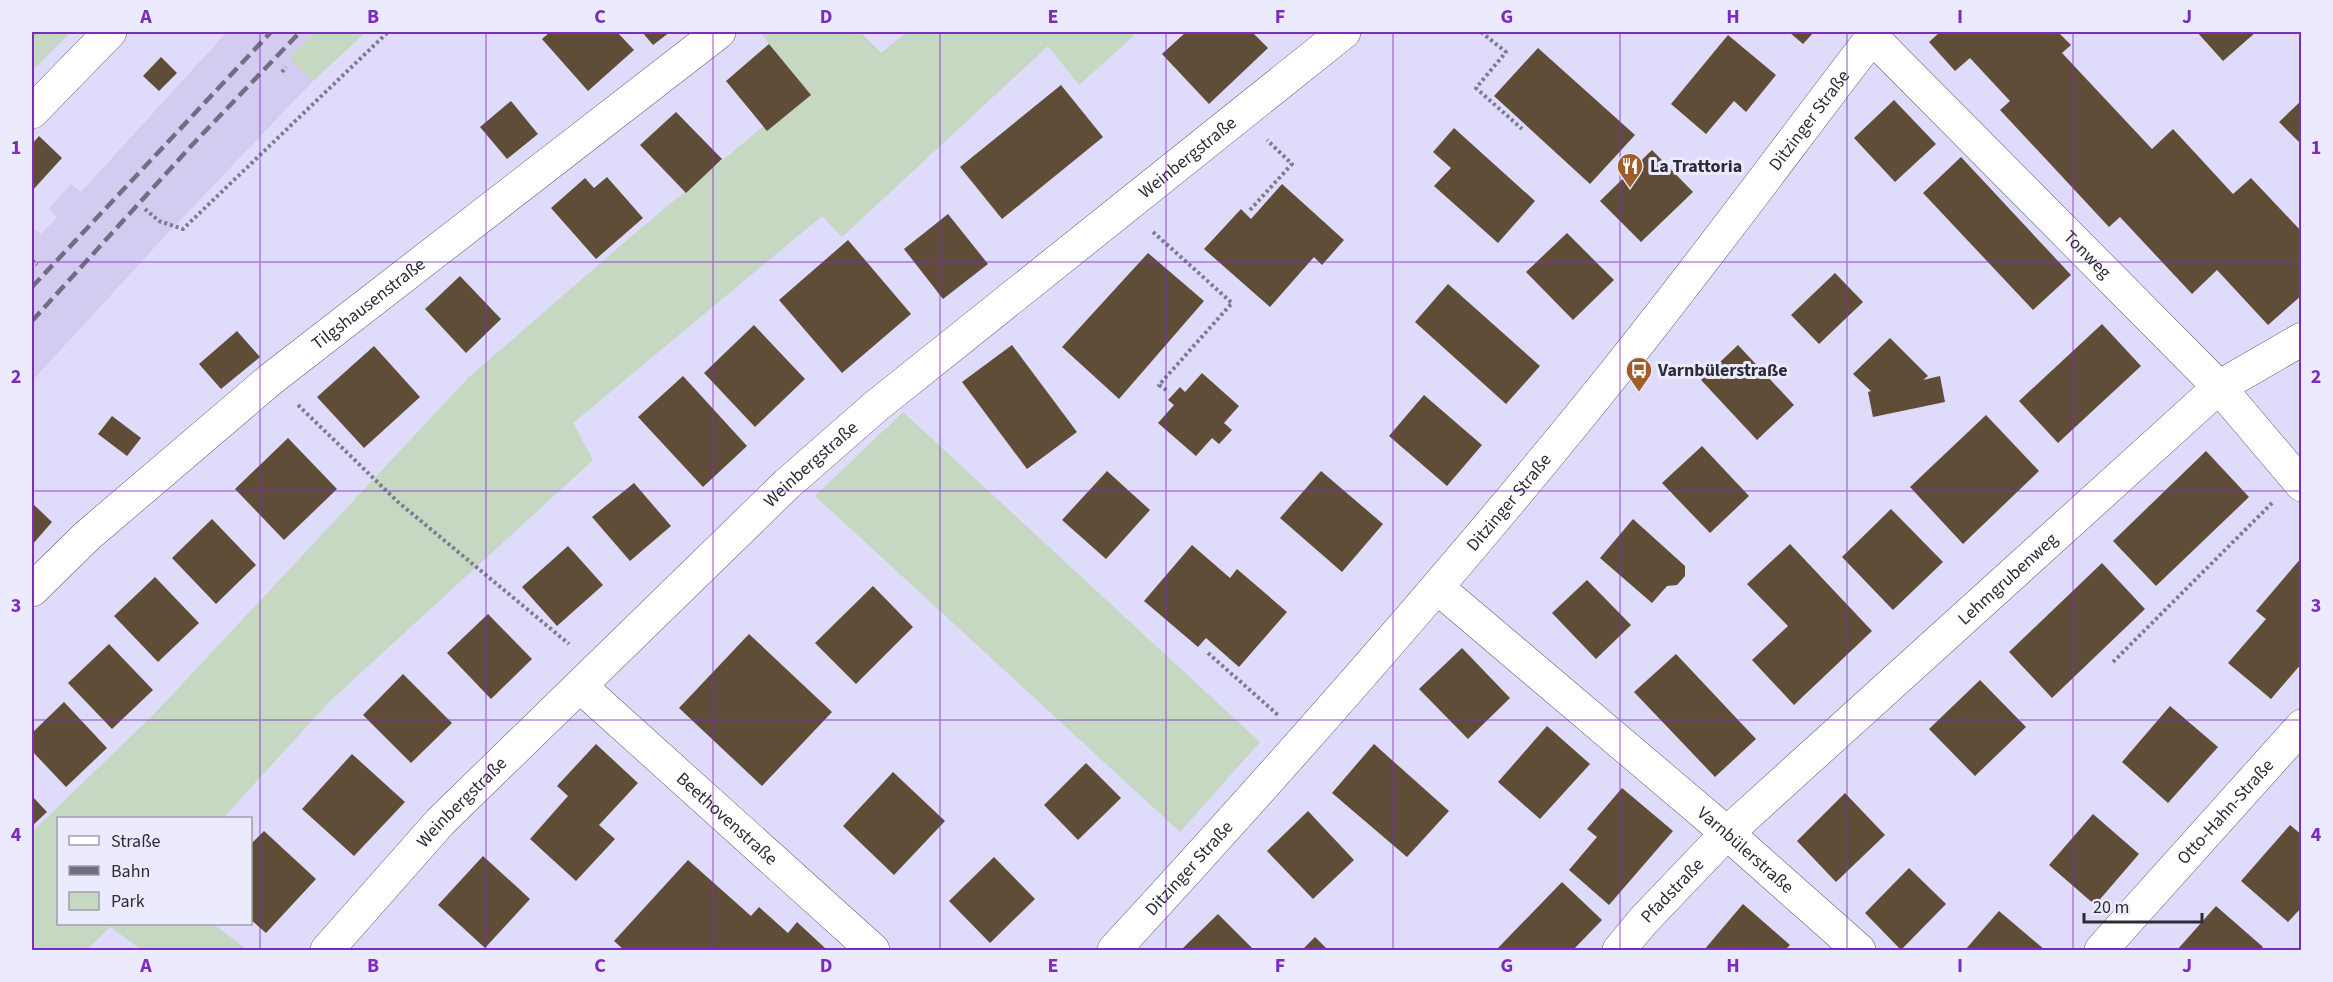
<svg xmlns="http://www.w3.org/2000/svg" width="2333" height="982" viewBox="0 0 2333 982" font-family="'Source Sans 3',sans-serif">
	<rect width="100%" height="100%" fill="#dfdbfa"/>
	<path fill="#d1ccf0" d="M227,32H314L289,58L313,81L165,236L32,381V228L41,234L57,217L49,209L71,184L81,192Z"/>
	<g fill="#c6d8c2">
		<path d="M32,32H71L32,71Z"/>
		<path d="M314,32H366L313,81L289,58Z"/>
		<path d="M761,32H860L881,53L907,32H1138L1079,85L1048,46L842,237L822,216L573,423L593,460L330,701L223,818H58V924H213L248,950H142L110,927L87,950H32V832L157,711L469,377L634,234L801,95Z"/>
		<path d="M903,412L1260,742L1180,832L815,496Z"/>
	</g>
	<g fill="#604d38">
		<path d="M550,32H617L634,50L588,91L542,39Z"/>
		<path d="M642,32H670L653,45Z"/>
		<path d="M1186,32H1252L1268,48L1209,104L1162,54Z"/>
		<path d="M1789,32H1814L1803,44Z"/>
		<path d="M1940,32H2058L2071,45L2062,53L2152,149L2173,129L2233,194L2251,178L2302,232V295L2268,325L2217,270L2192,294L2120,217L2109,227L2000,110L2010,101L1970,58L1955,71L1929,42Z"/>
		<path d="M2197,32H2256L2223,61Z"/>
		<path d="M1728,35L1776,75L1746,112L1734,101L1706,134L1671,104Z"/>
		<path d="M769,44L811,95L767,131L726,81Z"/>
		<path d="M1538,48L1635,135L1590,184L1494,96Z"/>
		<path d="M161,57L177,73L159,91L143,76Z"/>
		<path d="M1061,85L1103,137L1002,219L960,167Z"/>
		<path d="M1894,100L1936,144L1895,182L1854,138Z"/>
		<path d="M2302,100V145L2279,122Z"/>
		<path d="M511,101L538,134L507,159L480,127Z"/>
		<path d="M676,112L722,159L686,193L640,145Z"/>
		<path d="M1454,128L1535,201L1498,243L1434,186L1451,168L1433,152Z"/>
		<path d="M39,136L62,158L32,191V144Z"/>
		<path d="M1652,150L1693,192L1641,242L1600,201Z"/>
		<path d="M1961,157L2071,275L2033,310L1923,193Z"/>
		<path d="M607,177L643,218L596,259L551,208L585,178L594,188Z"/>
		<path d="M1282,184L1344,240L1322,265L1314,257L1270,307L1204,249L1241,209L1251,219Z"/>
		<path d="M948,214L988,264L943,299L904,249Z"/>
		<path d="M1567,233L1614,280L1573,320L1526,272Z"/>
		<path d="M848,240L911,314L842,373L779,300Z"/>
		<path d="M1148,253L1204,301L1119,399L1062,347Z"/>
		<path d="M1835,273L1863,302L1819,344L1791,315Z"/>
		<path d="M460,276L501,319L466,353L425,309Z"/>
		<path d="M1448,284L1540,366L1506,404L1415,322Z"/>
		<path d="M2102,324L2141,366L2058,443L2019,401Z"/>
		<path d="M754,325L805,379L755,427L704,373Z"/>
		<path d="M237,331L260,357L221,389L199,364Z"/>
		<path d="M1890,338L1928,376L1923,380L1940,376L1945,402L1873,417L1868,392L1871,391L1853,374Z"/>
		<path d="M1012,345L1077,432L1027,469L962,382Z"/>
		<path d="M1738,345L1794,405L1757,440L1701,380Z"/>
		<path d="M374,346L420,397L364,448L317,397Z"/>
		<path d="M1202,373L1239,406L1224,423L1232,430L1219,444L1212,438L1196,456L1158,423L1174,405L1168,400L1180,387L1185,392Z"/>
		<path d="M683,376L747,446L703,487L638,417Z"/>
		<path d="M1424,395L1482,445L1447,486L1389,436Z"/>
		<path d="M1986,415L2039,471L1963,544L1910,487Z"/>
		<path d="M112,416L141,438L127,456L98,434Z"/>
		<path d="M288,438L337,489L284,540L235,489Z"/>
		<path d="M1702,446L1749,496L1710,533L1662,483Z"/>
		<path d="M2206,451L2249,497L2156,586L2113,541Z"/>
		<path d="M1107,471L1150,510L1106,559L1062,520Z"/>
		<path d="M1321,471L1383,524L1342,572L1280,518Z"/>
		<path d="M634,483L671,526L630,561L592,517Z"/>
		<path d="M32,503L52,522L32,545Z"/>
		<path d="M1891,509L1943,562L1893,610L1842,557Z"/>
		<path d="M212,519L256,565L216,604L172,558Z"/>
		<path d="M1633,519L1685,566V576L1677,585L1667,586L1652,603L1600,558Z"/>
		<path d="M1790,544L1872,631L1794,705L1752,660L1788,626L1747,584Z"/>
		<path d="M1192,545L1230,578L1237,569L1287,612L1239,667L1206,638L1198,647L1144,601Z"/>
		<path d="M568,546L603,585L557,626L522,587Z"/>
		<path d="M2302,557V663L2271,699L2228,663L2266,619L2256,611Z"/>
		<path d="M2102,563L2145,609L2052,698L2009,652Z"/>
		<path d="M155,577L199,623L158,662L114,616Z"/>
		<path d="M1587,580L1631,625L1596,659L1552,613Z"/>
		<path d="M873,586L913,627L856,684L815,643Z"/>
		<path d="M488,614L532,659L491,699L447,653Z"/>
		<path d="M749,634L832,712L762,786L679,708Z"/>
		<path d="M109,644L153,690L112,729L68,683Z"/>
		<path d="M1462,648L1510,698L1468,739L1419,689Z"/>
		<path d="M1676,654L1756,739L1715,777L1634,692Z"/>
		<path d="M403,674L452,723L411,763L363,715Z"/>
		<path d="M1980,680L2026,727L1975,776L1929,729Z"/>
		<path d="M64,702L107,748L66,787L32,751V733Z"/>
		<path d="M2170,706L2218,747L2168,803L2122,762Z"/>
		<path d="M1547,726L1590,764L1540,819L1498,782Z"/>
		<path d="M596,744L638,783L599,825L615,839L576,881L530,839L568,796L557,786Z"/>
		<path d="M1374,744L1449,811L1407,857L1332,793Z"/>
		<path d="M352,754L405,802L354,856L302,809Z"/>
		<path d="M1086,763L1121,798L1078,840L1044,805Z"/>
		<path d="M893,772L945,821L894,875L843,826Z"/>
		<path d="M1622,788L1673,831L1609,905L1569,870L1597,837L1587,829Z"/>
		<path d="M1845,793L1885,835L1836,882L1797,841Z"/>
		<path d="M32,796L47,812L32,826Z"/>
		<path d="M1308,811L1354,860L1313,899L1267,851Z"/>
		<path d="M2093,814L2139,854L2095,905L2049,865Z"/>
		<path d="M2290,825L2302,835V907L2288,922L2241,881Z"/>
		<path d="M264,831L316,879L266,933L250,919V845Z"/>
		<path d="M483,856L530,899L485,948L438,905Z"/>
		<path d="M994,857L1035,899L990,943L949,901Z"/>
		<path d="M688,860L751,916L759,907L788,933L797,922L825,948L823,950H624L614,941Z"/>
		<path d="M1909,868L1946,904L1901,950L1865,913Z"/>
		<path d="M1562,882L1602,920L1573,950H1499L1497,949Z"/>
		<path d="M1743,904L1790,945L1785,950H1704Z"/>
		<path d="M2216,906L2263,947L2260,950H2177Z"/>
		<path d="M1999,911L2045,950H1965Z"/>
		<path d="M1218,914L1254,950H1183L1182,949Z"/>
		<path d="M1315,937L1328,950H1302Z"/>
	</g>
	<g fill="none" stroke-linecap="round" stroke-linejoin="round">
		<g stroke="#625e78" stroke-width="34">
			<g id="street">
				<path id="s1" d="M1872,37L2219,387L2302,485"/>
				<path d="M32,112L110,32"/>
				<path id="s2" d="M1438,588L1727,833L1859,950"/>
				<path id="s3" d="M32,590L87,536L271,379L719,32"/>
				<path id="s4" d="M580,686L873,950"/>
				<path id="s5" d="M327,950L440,822L787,484L875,407L1344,32"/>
				<path id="s6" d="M1619,950L1643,921L1727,833L2219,387L2302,339"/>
				<path id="s7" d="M2101,950L2302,726"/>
			</g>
		</g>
		<g stroke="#625e78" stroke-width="34">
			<g id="secondary">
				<path id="s8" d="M1114,950C1287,762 1457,570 1617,370C1706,259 1790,144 1876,32"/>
			</g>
		</g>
		<g stroke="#7e7b8f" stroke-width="4" stroke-dasharray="3 3" stroke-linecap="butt">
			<path d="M1481,32L1506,52L1476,88L1522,129"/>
			<path d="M282,72L286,67"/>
			<path d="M145,209L159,221L183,229L388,32"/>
			<path d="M1250,210L1292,164L1267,140"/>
			<path d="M1153,232L1232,303L1159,385L1169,392"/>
			<path d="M32,260L37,265"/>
			<path d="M298,405L398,502L569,644"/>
			<path d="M1208,653L1278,715"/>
			<path d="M2113,662L2272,503"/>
		</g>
		<use href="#street" stroke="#fff" stroke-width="33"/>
		<use href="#secondary" stroke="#fff" stroke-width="33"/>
		<g stroke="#716e81" stroke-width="4.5" stroke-dasharray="12 6" stroke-linecap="butt">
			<path d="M32,287L271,32"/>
			<path d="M32,321L192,145L300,32"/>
		</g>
	</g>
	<path fill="none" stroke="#7b2cbf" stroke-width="1.5" stroke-opacity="0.55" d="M260,32V950M486,32V950M713,32V950M940,32V950M1166,32V950M1393,32V950M1620,32V950M1847,32V950M2073,32V950M32,262H2302M32,491H2302M32,720H2302"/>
	<defs>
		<g id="restaurant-pin" transform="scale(1.35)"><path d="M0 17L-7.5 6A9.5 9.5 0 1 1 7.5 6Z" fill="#9f5d2b" stroke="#eceafd"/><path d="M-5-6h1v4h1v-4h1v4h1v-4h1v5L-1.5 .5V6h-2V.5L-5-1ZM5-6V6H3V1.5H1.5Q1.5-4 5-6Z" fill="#fff"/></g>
		<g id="bus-pin" transform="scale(1.35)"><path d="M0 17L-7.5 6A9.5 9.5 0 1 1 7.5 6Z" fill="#9f5d2b" stroke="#eceafd"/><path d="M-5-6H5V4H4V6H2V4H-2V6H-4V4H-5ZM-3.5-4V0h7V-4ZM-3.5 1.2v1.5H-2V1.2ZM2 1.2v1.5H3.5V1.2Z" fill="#fff"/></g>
	</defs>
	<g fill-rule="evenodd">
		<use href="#restaurant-pin" x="1630" y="166"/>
		<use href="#bus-pin" x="1639" y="370"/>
	</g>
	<g text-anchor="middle" stroke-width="6" stroke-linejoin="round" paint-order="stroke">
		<g font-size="18" fill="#2d2b37" stroke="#eceafd">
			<text dy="6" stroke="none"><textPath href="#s8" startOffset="1083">Ditzinger Straße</textPath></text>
			<text dy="6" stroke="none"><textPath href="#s5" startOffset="1172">Weinbergstraße</textPath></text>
			<text dy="6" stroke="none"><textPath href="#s1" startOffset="306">Tonweg</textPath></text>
			<text dy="6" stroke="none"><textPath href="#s3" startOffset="442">Tilgshausenstraße</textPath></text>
			<text dy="6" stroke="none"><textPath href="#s5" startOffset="686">Weinbergstraße</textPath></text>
			<text dy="6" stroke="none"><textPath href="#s8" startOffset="597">Ditzinger Straße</textPath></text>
			<text dy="6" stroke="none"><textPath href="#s6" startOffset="538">Lehmgrubenweg</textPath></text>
			<text dy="6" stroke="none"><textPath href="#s5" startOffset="200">Weinbergstraße</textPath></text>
			<text dy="6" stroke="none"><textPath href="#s7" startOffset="186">Otto-Hahn-Straße</textPath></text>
			<text dy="6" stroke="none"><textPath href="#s4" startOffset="198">Beethovenstraße</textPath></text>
			<text dy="6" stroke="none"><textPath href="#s2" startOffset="404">Varnbülerstraße</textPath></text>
			<text dy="6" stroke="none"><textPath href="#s8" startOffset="111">Ditzinger Straße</textPath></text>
			<text dy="6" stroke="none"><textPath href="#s6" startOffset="80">Pfadstraße</textPath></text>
		</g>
		<g font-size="18" font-weight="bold" fill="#2d2b37" stroke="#eceafd" text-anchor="start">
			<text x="1650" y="172">La Trattoria</text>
			<text x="1658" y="376">Varnbülerstraße</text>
		</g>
	</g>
	<rect width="2333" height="982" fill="none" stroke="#eceafd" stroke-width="66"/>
	<rect x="57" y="817" width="195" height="108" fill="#eceafd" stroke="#a09eae" stroke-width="1.5"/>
	<rect x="69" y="836" width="30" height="9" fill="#ffffff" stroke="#a09eae" stroke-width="1.5"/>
	<text x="111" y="847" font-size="18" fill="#2d2b37">Straße</text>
	<rect x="69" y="866" width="30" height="9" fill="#716e81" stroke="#a09eae" stroke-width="1.5"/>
	<text x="111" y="877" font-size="18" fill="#2d2b37">Bahn</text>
	<rect x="69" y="892" width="30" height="18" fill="#c6d8c2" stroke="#a09eae" stroke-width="1.5"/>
	<text x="111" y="907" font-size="18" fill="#2d2b37">Park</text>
	<path d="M2084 913v9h118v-9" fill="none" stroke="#2d2b37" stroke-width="3"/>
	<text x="2093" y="913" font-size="18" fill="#2d2b37" stroke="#eceafd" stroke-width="4.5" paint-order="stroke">20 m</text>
	<rect x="33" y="33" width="2267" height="916" fill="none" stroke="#7b2cbf" stroke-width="2"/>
	<g font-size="20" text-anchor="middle" font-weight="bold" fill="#7b2cbf">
		<text x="146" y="23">A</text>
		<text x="373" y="23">B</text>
		<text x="600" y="23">C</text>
		<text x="826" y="23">D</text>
		<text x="1053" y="23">E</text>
		<text x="1280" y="23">F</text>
		<text x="1507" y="23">G</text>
		<text x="1733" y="23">H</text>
		<text x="1960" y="23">I</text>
		<text x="2187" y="23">J</text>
		<text x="16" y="154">1</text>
		<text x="2316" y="154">1</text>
		<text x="16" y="383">2</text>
		<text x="2316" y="383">2</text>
		<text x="16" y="612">3</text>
		<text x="2316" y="612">3</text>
		<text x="16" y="841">4</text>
		<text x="2316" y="841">4</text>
		<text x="146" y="972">A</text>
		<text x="373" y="972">B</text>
		<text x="600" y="972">C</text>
		<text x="826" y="972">D</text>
		<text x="1053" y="972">E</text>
		<text x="1280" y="972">F</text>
		<text x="1507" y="972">G</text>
		<text x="1733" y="972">H</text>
		<text x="1960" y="972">I</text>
		<text x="2187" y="972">J</text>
	</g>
</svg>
